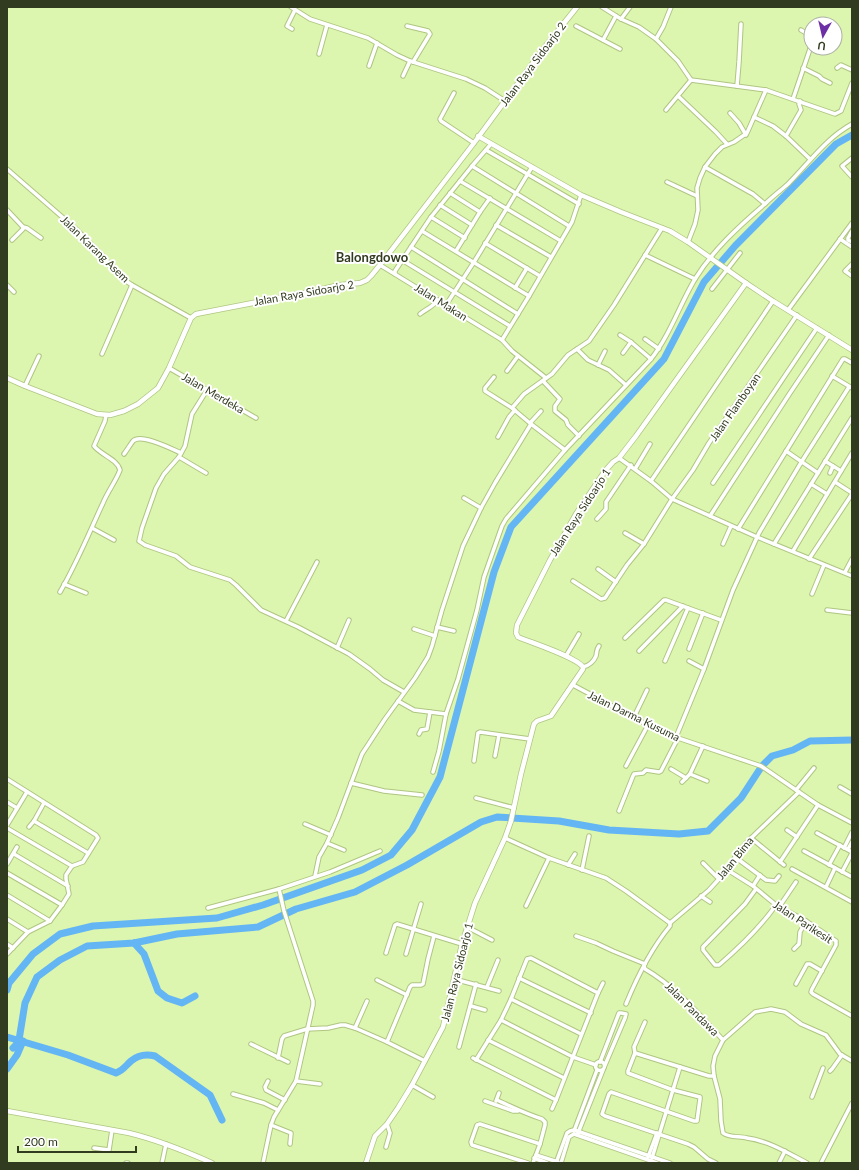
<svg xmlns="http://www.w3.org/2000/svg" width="859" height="1170" viewBox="0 0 859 1170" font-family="Lato,sans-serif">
	<rect width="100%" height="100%" fill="#dcf5af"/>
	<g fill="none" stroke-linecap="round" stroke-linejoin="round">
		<g stroke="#63b5f4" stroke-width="7">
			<path d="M134,943L144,954L158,991L167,998L182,1003L195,996"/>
			<path d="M7,990L9,983L33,954L60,934L93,926L217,918L263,905L362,870L391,855L412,830L440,777L494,572L511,527L664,359L704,282L735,246L836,144L852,135"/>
			<path d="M7,1037L68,1055L116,1073C124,1070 125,1066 131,1061C138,1055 147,1054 155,1056L210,1095L222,1120"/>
			<path d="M19,1040L25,1003L37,977L60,960L87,946L134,943L177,934L258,927L296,909L355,892L407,865L481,822L497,817L559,821L609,830L679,834L708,831L741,798L762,766L772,756L793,750L810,741L852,740"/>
			<path d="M13,1048L16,1045L18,1040"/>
			<path d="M7,1069L17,1055L23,1041"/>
		</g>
		<g stroke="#afc682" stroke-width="5.5">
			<g id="minor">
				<path d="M291,7L310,19L368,38L397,55L410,61L466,79L485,88L505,101"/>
				<path d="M602,7L621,19L639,27L656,39L678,61L691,80L766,90L835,114L841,111L852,83"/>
				<path d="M621,19L630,7"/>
				<path d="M407,26L428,31L430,34L413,62"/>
				<path d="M576,26L620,49"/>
				<path d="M292,29L287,26L295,10"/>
				<path d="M801,30L811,36"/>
				<path d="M656,39L663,27L671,7"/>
				<path d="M603,40L616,16"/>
				<path d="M319,54L327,25"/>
				<path d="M369,66L377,43"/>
				<path d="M803,68L819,76L822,79L830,83"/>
				<path d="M837,68L841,65L852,70"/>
				<path d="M403,76L410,61"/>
				<path d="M737,86L739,62L741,24"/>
				<path d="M454,93L440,119L441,121L474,143"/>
				<path d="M678,96L716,132L727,144"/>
				<path d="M793,99L811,46"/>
				<path d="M666,110L691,80"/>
				<path d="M730,113L739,123L746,135"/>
				<path d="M754,117L773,126L786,136L810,159"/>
				<path d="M786,136L801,110L799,104L800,101"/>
				<path d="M486,150L579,204"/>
				<path d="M852,158L842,166L852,177"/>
				<path d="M472,166L569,226"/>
				<path d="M705,167L753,194L765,204"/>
				<path d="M7,169L76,229L102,255L120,277L132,285L191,318"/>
				<path d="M460,181L561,241"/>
				<path d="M667,182L697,196"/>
				<path d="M450,193L480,212"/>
				<path d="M440,205L472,225"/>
				<path d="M7,210L23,227L27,228L41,238"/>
				<path d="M431,217L465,238"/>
				<path d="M496,225L551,257"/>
				<path d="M422,231L529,296"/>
				<path d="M852,231L848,238V240L852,242"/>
				<path d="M840,239L852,247"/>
				<path d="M12,240L23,229V227"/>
				<path d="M688,242L695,224L698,210L697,188L700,178L705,167L715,154L722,147L734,142L747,133L766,90"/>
				<path d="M485,243L540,276"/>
				<path d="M411,247L518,314"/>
				<path d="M456,251L480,212L490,198"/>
				<path d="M645,255L695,279"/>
				<path d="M402,260L510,326"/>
				<path d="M852,264L845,271L852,276"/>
				<path d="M380,265L502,340L512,351L546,378"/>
				<path d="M395,274V271L431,217L472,166L491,144"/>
				<path d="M7,285L14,292"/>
				<path d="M515,288L527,268"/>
				<path d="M712,289L740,253"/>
				<path d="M446,305L474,262L532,167"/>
				<path d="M788,310L852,223"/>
				<path d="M420,314C426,309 433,307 438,300"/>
				<path d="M620,335L631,342L651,359"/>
				<path d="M645,339L659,349"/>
				<path d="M502,340L529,296L572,222L581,195"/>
				<path d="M577,349L588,360L609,370L626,385"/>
				<path d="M623,353L631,342"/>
				<path d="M102,354L132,285"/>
				<path d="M598,365L605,351"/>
				<path d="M169,368L256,418"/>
				<path d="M507,371L518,356"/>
				<path d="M832,376L852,388"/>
				<path d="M494,377L485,388V391L512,408"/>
				<path d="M543,381L560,399L555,406V411L566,420L568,425L579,436"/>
				<path d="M25,386L39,356"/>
				<path d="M207,390L192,414L185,446L179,457L164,474L156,488L142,528L139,541L145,545L176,556L190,567L230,580L236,585L261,610L298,627L349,654L370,669L383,680L404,692"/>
				<path d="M530,423L541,411"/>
				<path d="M531,424L565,450"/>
				<path d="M498,437L509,417L515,410"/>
				<path d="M786,451L818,473"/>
				<path d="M124,454C127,450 130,445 133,441C141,433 172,449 181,453"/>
				<path d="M179,457L206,473"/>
				<path d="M619,458L651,481L672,499L757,537L852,576"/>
				<path d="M825,461L841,471"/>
				<path d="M635,469L650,444"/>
				<path d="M830,473L833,466"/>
				<path d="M651,481L773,301"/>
				<path d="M835,482L852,493"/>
				<path d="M713,483L817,328"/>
				<path d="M811,484L827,494"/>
				<path d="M464,498L481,508"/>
				<path d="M710,516L790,393L829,335"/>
				<path d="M597,519L606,509V502L631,465"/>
				<path d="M92,528L114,540"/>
				<path d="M738,529L843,359H845L852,363"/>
				<path d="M625,533L644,544"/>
				<path d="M723,544L731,526"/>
				<path d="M774,544L852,418"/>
				<path d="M793,551L852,453"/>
				<path d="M809,559L852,494"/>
				<path d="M598,569L616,582"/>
				<path d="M845,572L852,559"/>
				<path d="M573,581L601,599L605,598L627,565L644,544L672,499L693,470L709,443L797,315"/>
				<path d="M64,584L86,593"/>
				<path d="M60,592C77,563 89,533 103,503C108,491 116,481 120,470C117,459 101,455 94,446L105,421L106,415"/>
				<path d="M812,594L824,565"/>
				<path d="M827,610L852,613"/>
				<path d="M286,621L317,562"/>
				<path d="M437,627L454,631"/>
				<path d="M414,629L435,636"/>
				<path d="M625,638L664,600H666L721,620"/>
				<path d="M337,648L349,620"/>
				<path d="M689,649L703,613"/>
				<path d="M639,651L683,606"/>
				<path d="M566,656L579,634"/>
				<path d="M665,661L688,608"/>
				<path d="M689,661L704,669"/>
				<path d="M583,667C589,666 594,661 596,656C597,652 596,650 599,646"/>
				<path d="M573,685L642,722L678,738L761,766L818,805L852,823"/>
				<path d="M398,701L414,710L446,714"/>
				<path d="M634,717L647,690"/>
				<path d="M419,734L421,730L427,729L430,712"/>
				<path d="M676,737L704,669L733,590L759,533L802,461L849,387"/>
				<path d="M495,756L499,735"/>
				<path d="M474,761L478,733L480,732L530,739"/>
				<path d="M626,766L648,725"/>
				<path d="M671,769L686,778"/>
				<path d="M433,772L439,751L446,714L458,679L477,610L484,577L502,526L506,519L565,450L651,359C670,335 679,306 695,279C713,250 739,226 765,204C772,197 780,191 788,184C809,163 825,139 852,124"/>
				<path d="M690,774L707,781"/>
				<path d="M7,779L96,835L98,838L83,862L72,866L66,875V879L69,894L62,905L50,921L28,932L7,954"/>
				<path d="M682,782L690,774L703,746"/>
				<path d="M351,783L384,791L422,795"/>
				<path d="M840,787L852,794"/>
				<path d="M796,790L814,768"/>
				<path d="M476,798L514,808"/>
				<path d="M7,802L17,808"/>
				<path d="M619,811L633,776L634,774L643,773L646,770L659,772L661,771L678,738"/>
				<path d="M34,821L88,853"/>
				<path d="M305,824L331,835"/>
				<path d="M7,825L27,792"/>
				<path d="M29,827L34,821L44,803"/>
				<path d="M7,828L72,866"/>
				<path d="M787,830L797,837"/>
				<path d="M817,833L852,852"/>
				<path d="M505,838L549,858L606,878L626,891L670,923"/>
				<path d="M751,838L784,865"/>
				<path d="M327,843L344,850"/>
				<path d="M844,848L852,832"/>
				<path d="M848,849L852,842"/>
				<path d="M804,851L852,877"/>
				<path d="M14,854L68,886"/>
				<path d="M735,857L766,880L775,881L779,876"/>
				<path d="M780,862L818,805"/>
				<path d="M703,863L719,879"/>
				<path d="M7,864L17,847"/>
				<path d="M568,865L575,854"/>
				<path d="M829,865L840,845"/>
				<path d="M726,869L753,886L776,905L806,921L836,941V945L812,989L811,992L813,994L852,1016"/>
				<path d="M792,869L852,902"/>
				<path d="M582,870L589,836"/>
				<path d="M842,872L852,853"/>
				<path d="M7,873L62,905"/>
				<path d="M315,876L319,857L327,843L338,818L362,754L385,719L415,678L428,657L432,646L442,610L463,546L481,508L495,483L531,424L512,408L524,394L552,374L568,355L589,341L614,305L662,228"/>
				<path d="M753,886L760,875"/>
				<path d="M826,887L835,868"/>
				<path d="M756,889L745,904L703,947V950L715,965H719C740,947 760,928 776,905"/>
				<path d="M7,895L50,921"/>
				<path d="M701,896L710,902"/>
				<path d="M526,906L549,858"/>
				<path d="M779,907L796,882"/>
				<path d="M208,908L279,889L330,872L380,851"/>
				<path d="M7,919L28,932"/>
				<path d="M670,923L709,890L719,879L746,843L799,792"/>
				<path d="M467,927L492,940"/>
				<path d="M576,936L596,943L613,951L645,964"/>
				<path d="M7,944L13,948"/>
				<path d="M794,949L799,944L800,932L806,921"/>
				<path d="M386,953L395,925L397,924L462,944"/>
				<path d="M406,954L421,904"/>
				<path d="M644,966L645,969C676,987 699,1014 723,1040"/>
				<path d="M519,978L591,1013"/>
				<path d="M454,979L499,991"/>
				<path d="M377,980L407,995"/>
				<path d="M796,984L807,964H810L822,971"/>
				<path d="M487,987L498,960"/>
				<path d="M598,993L603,983"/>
				<path d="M511,999L581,1034"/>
				<path d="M626,1004C637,977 651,949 670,926V923"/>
				<path d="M471,1006L485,1010"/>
				<path d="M501,1020L573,1057L596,1065"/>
				<path d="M645,1022L634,1047L635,1053L709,1076H714"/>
				<path d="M355,1028L367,1001"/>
				<path d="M488,1040L564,1078"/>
				<path d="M387,1042L410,987L412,985H421L423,984L428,959L434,936"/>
				<path d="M251,1044L288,1062"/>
				<path d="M459,1047L476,984"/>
				<path d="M635,1053L628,1071V1073L673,1090L700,1097V1099L697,1121H694L611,1092L609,1094L602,1114L605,1116L688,1144L694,1147L708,1159L716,1163"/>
				<path d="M278,1058L282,1039L284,1036L307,1029L328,1028L341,1025H345L355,1028L387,1042L425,1061"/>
				<path d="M473,1058L556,1100L552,1109"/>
				<path d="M476,1060L501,1020L511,999L527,959L531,958L598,993L556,1100"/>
				<circle cx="600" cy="1066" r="4.5"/>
				<path d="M600,1062L619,1013H621L626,1014L625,1018L605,1065"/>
				<path d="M830,1071L832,1069L842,1055"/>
				<path d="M268,1081L265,1087L266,1090L285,1100"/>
				<path d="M296,1081L320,1084"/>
				<path d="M412,1085L433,1097"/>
				<path d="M233,1094L264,1103L278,1110"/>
				<path d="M812,1097L823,1068"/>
				<path d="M497,1100C512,1107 526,1114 542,1119L545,1122V1125L540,1144L533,1163"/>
				<path d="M485,1101L513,1111H518"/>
				<path d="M496,1101L499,1093"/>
				<path d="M271,1125L291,1133L290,1144"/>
				<path d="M574,1131L597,1070"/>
				<path d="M578,1133L603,1070"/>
				<path d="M386,1147L390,1133L387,1124"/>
				<path d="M94,1148L109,1150L112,1130"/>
				<path d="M536,1155L558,1162"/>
				<path d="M648,1157L657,1133"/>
				<path d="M534,1158L547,1163"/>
				<path d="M652,1158L680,1067"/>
				<path d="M126,1163H128"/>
				<path d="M162,1163L166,1144"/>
				<path d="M263,1163L271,1125L274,1117L296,1081L313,1005V1001L284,911L279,889"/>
				<path d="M528,1163L472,1145L471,1142L477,1125L480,1124L540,1144"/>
				<path d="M556,1163L567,1133L570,1131L574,1130L670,1163"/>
				<path d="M561,1163L569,1137L574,1134L657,1163"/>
				<path d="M779,1163L785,1151"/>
				<path d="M807,1163C788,1153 769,1141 747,1138C740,1136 729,1138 723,1133L721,1121L720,1099L714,1076L713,1066L715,1056L723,1040L755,1012L771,1009L785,1012L801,1024L826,1035L840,1054L852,1061"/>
				<path d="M821,1163L852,1103"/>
			</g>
		</g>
		<g stroke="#afc682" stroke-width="6">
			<g id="tertiary">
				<path d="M478,136L532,167L581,195L621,212L670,231L688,242L746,283L773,301L852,350"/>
				<path d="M7,378L25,386L97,414L110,415L124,411L138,404L158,388L169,368L191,318L196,314L304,293L340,285L360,283L367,280L371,276L380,265L474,143L544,48L577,7"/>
				<path d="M7,1111L129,1133C158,1140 185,1151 212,1163"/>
				<path d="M366,1163L375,1136L387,1124L398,1108L412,1085L443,1027L462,944L475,903L505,838L511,821L521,774L534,724L537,721L551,716L583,669V667C576,657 532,643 518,637L516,633L517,625L550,560L576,514L605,471L613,462L619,458L636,436L746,283"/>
			</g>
		</g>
		<use href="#minor" stroke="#fff" stroke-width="3.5"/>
		<use href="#tertiary" stroke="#fff" stroke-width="4.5"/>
	</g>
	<g text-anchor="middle" stroke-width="4" stroke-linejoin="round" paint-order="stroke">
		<g font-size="11" fill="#313b1f" stroke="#fff">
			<text transform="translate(533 64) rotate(-53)" y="4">Jalan Raya Sidoarjo 2</text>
			<text transform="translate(95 249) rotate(44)" y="4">Jalan Karang Asem</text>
			<text transform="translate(304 293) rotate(-10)" y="4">Jalan Raya Sidoarjo 2</text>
			<text transform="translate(441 302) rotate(32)" y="4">Jalan Makan</text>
			<text transform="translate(213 393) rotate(30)" y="4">Jalan Merdeka</text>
			<text transform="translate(735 407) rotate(-55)" y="4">Jalan Flamboyan</text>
			<text transform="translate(580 512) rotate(-57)" y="4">Jalan Raya Sidoarjo 1</text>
			<text transform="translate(634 716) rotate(26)" y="4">Jalan Darma Kusuma</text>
			<text transform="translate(735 858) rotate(-51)" y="4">Jalan Bima</text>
			<text transform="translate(803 922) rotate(33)" y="4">Jalan Parikesit</text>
			<text transform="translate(457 972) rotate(-76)" y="4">Jalan Raya Sidoarjo 1</text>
			<text transform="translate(692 1009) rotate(45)" y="4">Jalan Pandawa</text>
		</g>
		<g font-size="13" font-weight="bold" fill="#313b1f" stroke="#fff">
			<text x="372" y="262">Balongdowo</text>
		</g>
	</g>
	<rect width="859" height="1170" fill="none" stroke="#313b1f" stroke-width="16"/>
	<g transform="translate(823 36) rotate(188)"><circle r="19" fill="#ffffff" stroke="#adb1a5"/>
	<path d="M0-3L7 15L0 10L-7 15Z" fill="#6d2fa5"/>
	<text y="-6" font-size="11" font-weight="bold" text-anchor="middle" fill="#313b1f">U</text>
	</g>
	<path d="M18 1146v6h118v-6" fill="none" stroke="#313b1f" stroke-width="2"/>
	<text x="24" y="1146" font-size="12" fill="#313b1f" stroke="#ffffff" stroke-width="3" paint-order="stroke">200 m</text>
</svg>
